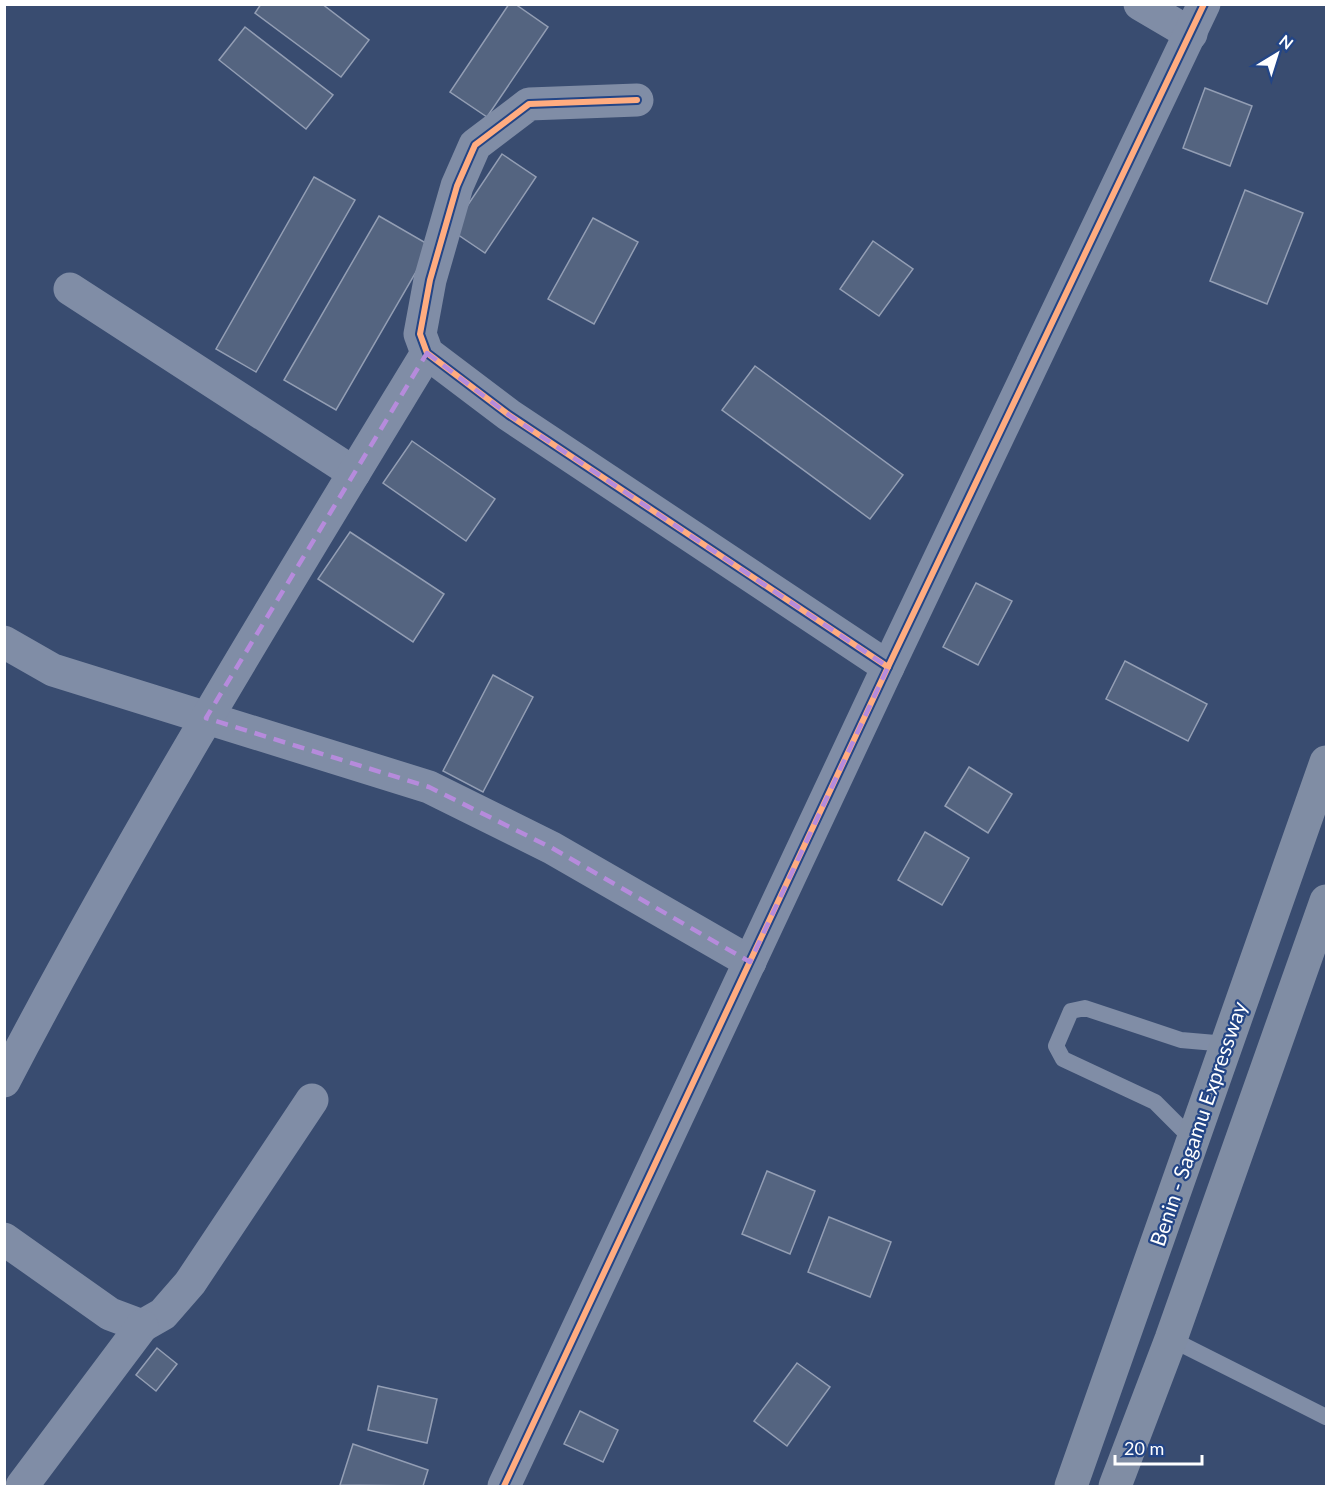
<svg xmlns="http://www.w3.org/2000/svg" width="1331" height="1491" viewBox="0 0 1331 1491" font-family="Lato,sans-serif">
	<rect width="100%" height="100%" fill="#394c70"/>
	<g fill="#546480" stroke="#939eb4" stroke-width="1.5">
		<path d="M261,4H322L369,40L341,77L255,13Z"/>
		<path d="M509,4H515L548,27L487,117L450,92Z"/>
		<path d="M245,27L333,95L306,129L219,60Z"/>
		<path d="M1205,88L1252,106L1230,166L1183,148Z"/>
		<path d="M502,154L536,177L485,253L451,230Z"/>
		<path d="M314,177L355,200L256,372L216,349Z"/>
		<path d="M1245,190L1303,213L1267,304L1210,281Z"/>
		<path d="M379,216L431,246L336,410L284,380Z"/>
		<path d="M593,218L638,242L594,324L548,299Z"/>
		<path d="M873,241L913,269L879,316L840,289Z"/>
		<path d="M755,366L903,475L870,519L722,410Z"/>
		<path d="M412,441L495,499L466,541L383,483Z"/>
		<path d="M350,532L444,594L413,642L318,579Z"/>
		<path d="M976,583L1012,601L978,665L943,647Z"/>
		<path d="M1125,661L1207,704L1188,741L1106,699Z"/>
		<path d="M493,675L533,697L483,792L443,771Z"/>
		<path d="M969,767L1012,794L988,833L945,806Z"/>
		<path d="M925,832L969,858L942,905L898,880Z"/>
		<path d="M767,1171L815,1191L790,1254L742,1234Z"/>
		<path d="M829,1217L891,1242L870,1297L808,1272Z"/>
		<path d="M157,1348L177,1364L156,1391L136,1375Z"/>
		<path d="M797,1363L830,1387L787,1446L754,1421Z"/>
		<path d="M378,1386L437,1399L427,1443L368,1430Z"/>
		<path d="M580,1411L618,1430L603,1462L564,1444Z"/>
		<path d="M353,1444L428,1470L423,1486L340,1485Z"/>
	</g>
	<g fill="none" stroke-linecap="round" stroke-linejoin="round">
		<g stroke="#808da6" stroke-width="16">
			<path d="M1193,1140L1155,1102L1063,1059L1056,1046L1071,1011L1085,1008L1181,1040L1227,1044"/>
			<path d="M1171,1339L1326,1417"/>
		</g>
		<g stroke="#808da6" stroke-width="33">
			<path d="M1140,4L1191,34"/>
			<path d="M637,100L529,104L475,145L457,186L430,280L420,334L427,353L509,415L888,667"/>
			<path d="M70,289L354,473"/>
			<path d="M4,642L53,670L429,787L552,848L750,962"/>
			<path d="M4,1081C134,832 281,593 427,353"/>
			<path d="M4,1239L110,1314L142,1326L163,1314L190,1283L312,1100"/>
			<path d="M22,1486L142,1326"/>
			<path d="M504,1486L888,667L1204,4"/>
		</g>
		<g stroke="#808da4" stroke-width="33">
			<path d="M1071,1486L1326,762"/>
			<path d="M1115,1486L1171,1339L1326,901"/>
		</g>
		<g stroke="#234586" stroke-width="10">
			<g id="cycleway">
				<path d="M637,100L529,104L475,145L457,186L430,280L420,334L427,353L509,415L888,667"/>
				<path d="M504,1486L888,667L1204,4"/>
			</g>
		</g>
		<use href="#cycleway" stroke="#ffac80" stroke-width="6"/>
	</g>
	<path fill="none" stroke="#b68bdc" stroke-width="4.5" stroke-dasharray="12 8" stroke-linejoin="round" d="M427,353L509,415L888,667L750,962L552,848L429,787L206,718Z"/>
	<g text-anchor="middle" stroke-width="4.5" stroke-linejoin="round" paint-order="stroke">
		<g font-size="21" fill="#fff" stroke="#234586">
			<text transform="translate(1199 1124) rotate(-71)" y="7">Benin - Sagamu Expressway</text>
		</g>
	</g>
	<rect width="1331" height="1491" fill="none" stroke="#ffffff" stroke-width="12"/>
	<g transform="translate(1277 54) rotate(38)" stroke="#234586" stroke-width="4.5" paint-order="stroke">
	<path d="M0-4.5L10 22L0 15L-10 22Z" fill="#ffffff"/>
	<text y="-9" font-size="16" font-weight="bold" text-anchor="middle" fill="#ffffff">N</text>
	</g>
	<path d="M1115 1455v9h87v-9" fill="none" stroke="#ffffff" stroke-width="3"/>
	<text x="1124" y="1455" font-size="18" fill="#ffffff" stroke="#234586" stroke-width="4.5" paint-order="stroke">20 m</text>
</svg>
